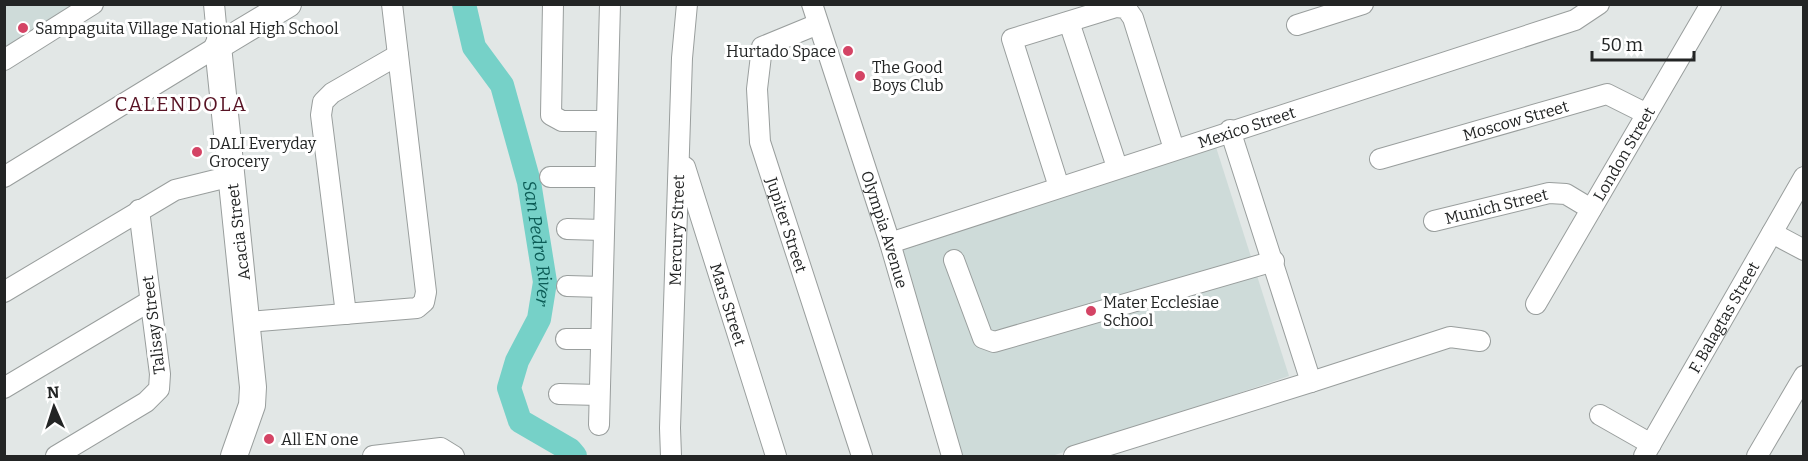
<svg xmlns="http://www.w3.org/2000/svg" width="1808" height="461" viewBox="0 0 1808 461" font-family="Bitter,serif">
	<rect width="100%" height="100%" fill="#e2e7e6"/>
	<g fill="#cedbd9">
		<path d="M5,5H78L5,51Z"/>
		<path d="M1215,144L1289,376L1052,456H960L892,246Z"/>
	</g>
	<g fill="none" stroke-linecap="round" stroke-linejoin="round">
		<path stroke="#76d1c8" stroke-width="24" id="s1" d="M464,4L474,47L502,85L529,182L545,282L539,319L517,361L509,388L520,421L570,450L575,456"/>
		<g stroke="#999e9d" stroke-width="22">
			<g id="minor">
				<path d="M553,4L551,115L562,121H606"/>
				<path id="s2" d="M812,4L890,243L952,456"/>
				<path d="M1069,22L1117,167"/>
				<path id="s3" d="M818,24L762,47L757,89L760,142L862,456"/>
				<path d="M1297,25L1363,4"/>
				<path d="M4,60L93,4"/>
				<path d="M1230,130L1311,382L1450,337L1480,341"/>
				<path id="s4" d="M1380,159L1607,94L1647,114"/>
				<path id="s5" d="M685,167L776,456"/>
				<path d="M4,177L218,46L214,4"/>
				<path d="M550,177H605"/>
				<path d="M1059,187L1012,39L1116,7L1126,8L1133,18L1174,149"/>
				<path id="s6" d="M1434,221L1549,193L1566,194L1591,209"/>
				<path d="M567,229L603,230"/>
				<path d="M1772,233L1804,250"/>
				<path id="s7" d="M890,243L1575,20L1599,4"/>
				<path d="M954,260L983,338L994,342L1274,261"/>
				<path d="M567,286L602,287"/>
				<path d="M4,292L175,190L232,176"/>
				<path id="s8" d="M1536,304L1711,4"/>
				<path d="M346,314L321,115L323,102L332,93L398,55"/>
				<path d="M249,322L417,308L424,302L426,292L392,4"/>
				<path d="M566,339H601"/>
				<path d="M4,388L150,301"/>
				<path d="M559,394L599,395"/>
				<path d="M1600,415L1651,444"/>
				<path d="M599,425L610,4"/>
				<path d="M56,456L146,402L159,389L160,374L139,210"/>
				<path d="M373,456L441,448L454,456"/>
				<path id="s9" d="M671,456L670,428L682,58L687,4"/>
				<path d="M1074,456L1311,382"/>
				<path id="s10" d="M1644,456L1804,177"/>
				<path d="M1757,456L1804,376"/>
			</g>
		</g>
		<g stroke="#999e9d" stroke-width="28">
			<path id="major" d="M234,456L252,405L253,387L218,46L288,4"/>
		</g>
		<use href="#minor" stroke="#fff" stroke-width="20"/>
		<use href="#major" stroke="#fff" stroke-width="26"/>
	</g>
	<g fill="#d44465" stroke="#fff" stroke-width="2">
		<circle cx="23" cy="28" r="6"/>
		<circle cx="848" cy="51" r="6"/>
		<circle cx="860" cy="76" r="6"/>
		<circle cx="197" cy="152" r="6"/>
		<circle cx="1091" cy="311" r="6"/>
		<circle cx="269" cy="439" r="6"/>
	</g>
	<g text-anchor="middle" stroke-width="6" stroke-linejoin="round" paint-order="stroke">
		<g font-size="16" fill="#232525" stroke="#fff" text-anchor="start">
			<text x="35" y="34">Sampaguita Village National High School</text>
			<text x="836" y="57" text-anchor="end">Hurtado Space</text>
			<text x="872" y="73">The Good<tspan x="872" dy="18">Boys Club</tspan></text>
			<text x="209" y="149">DALI Everyday<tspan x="209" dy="18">Grocery</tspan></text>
			<text x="1103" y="308">Mater Ecclesiae<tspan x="1103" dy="18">School</tspan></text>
			<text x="281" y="445">All EN one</text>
		</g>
		<g font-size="16" fill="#232525" stroke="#fff">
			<text dy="6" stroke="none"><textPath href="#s4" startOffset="141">Moscow Street</textPath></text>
			<text dy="6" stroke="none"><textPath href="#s7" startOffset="375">Mexico Street</textPath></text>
			<text dy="6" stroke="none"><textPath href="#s8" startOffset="174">London Street</textPath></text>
			<text dy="6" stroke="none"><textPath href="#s6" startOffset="64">Munich Street</textPath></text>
			<text dy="6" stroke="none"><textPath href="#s3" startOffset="243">Jupiter Street</textPath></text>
			<text dy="6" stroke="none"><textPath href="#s9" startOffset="226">Mercury Street</textPath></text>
			<text dy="6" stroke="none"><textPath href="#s2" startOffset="237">Olympia Avenue</textPath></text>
			<text transform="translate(238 232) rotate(-97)" y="6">Acacia Street</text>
			<text dy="6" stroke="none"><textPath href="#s5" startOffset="144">Mars Street</textPath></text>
			<text dy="6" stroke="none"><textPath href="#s10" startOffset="160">F. Balagtas Street</textPath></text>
			<text transform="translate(153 325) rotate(-97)" y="6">Talisay Street</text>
		</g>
		<g font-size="18" font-style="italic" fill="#0c5c56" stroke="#fff">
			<text dy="6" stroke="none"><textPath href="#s1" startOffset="254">San Pedro River</textPath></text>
		</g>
		<g font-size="20" letter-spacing="1.5" fill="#581324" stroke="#fff">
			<text x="181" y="111">CALENDOLA</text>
		</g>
	</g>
	<rect width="1808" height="461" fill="none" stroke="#232525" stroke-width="12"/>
	<g transform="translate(54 407) rotate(357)" stroke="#ffffff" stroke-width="4.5" paint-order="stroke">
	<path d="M0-4.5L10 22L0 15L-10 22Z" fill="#232525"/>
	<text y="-9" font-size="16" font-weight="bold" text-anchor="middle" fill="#232525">N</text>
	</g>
	<path d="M1592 51v9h102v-9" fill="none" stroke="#232525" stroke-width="3"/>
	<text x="1601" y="51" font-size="18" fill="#232525" stroke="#ffffff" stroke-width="4.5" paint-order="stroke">50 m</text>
</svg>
